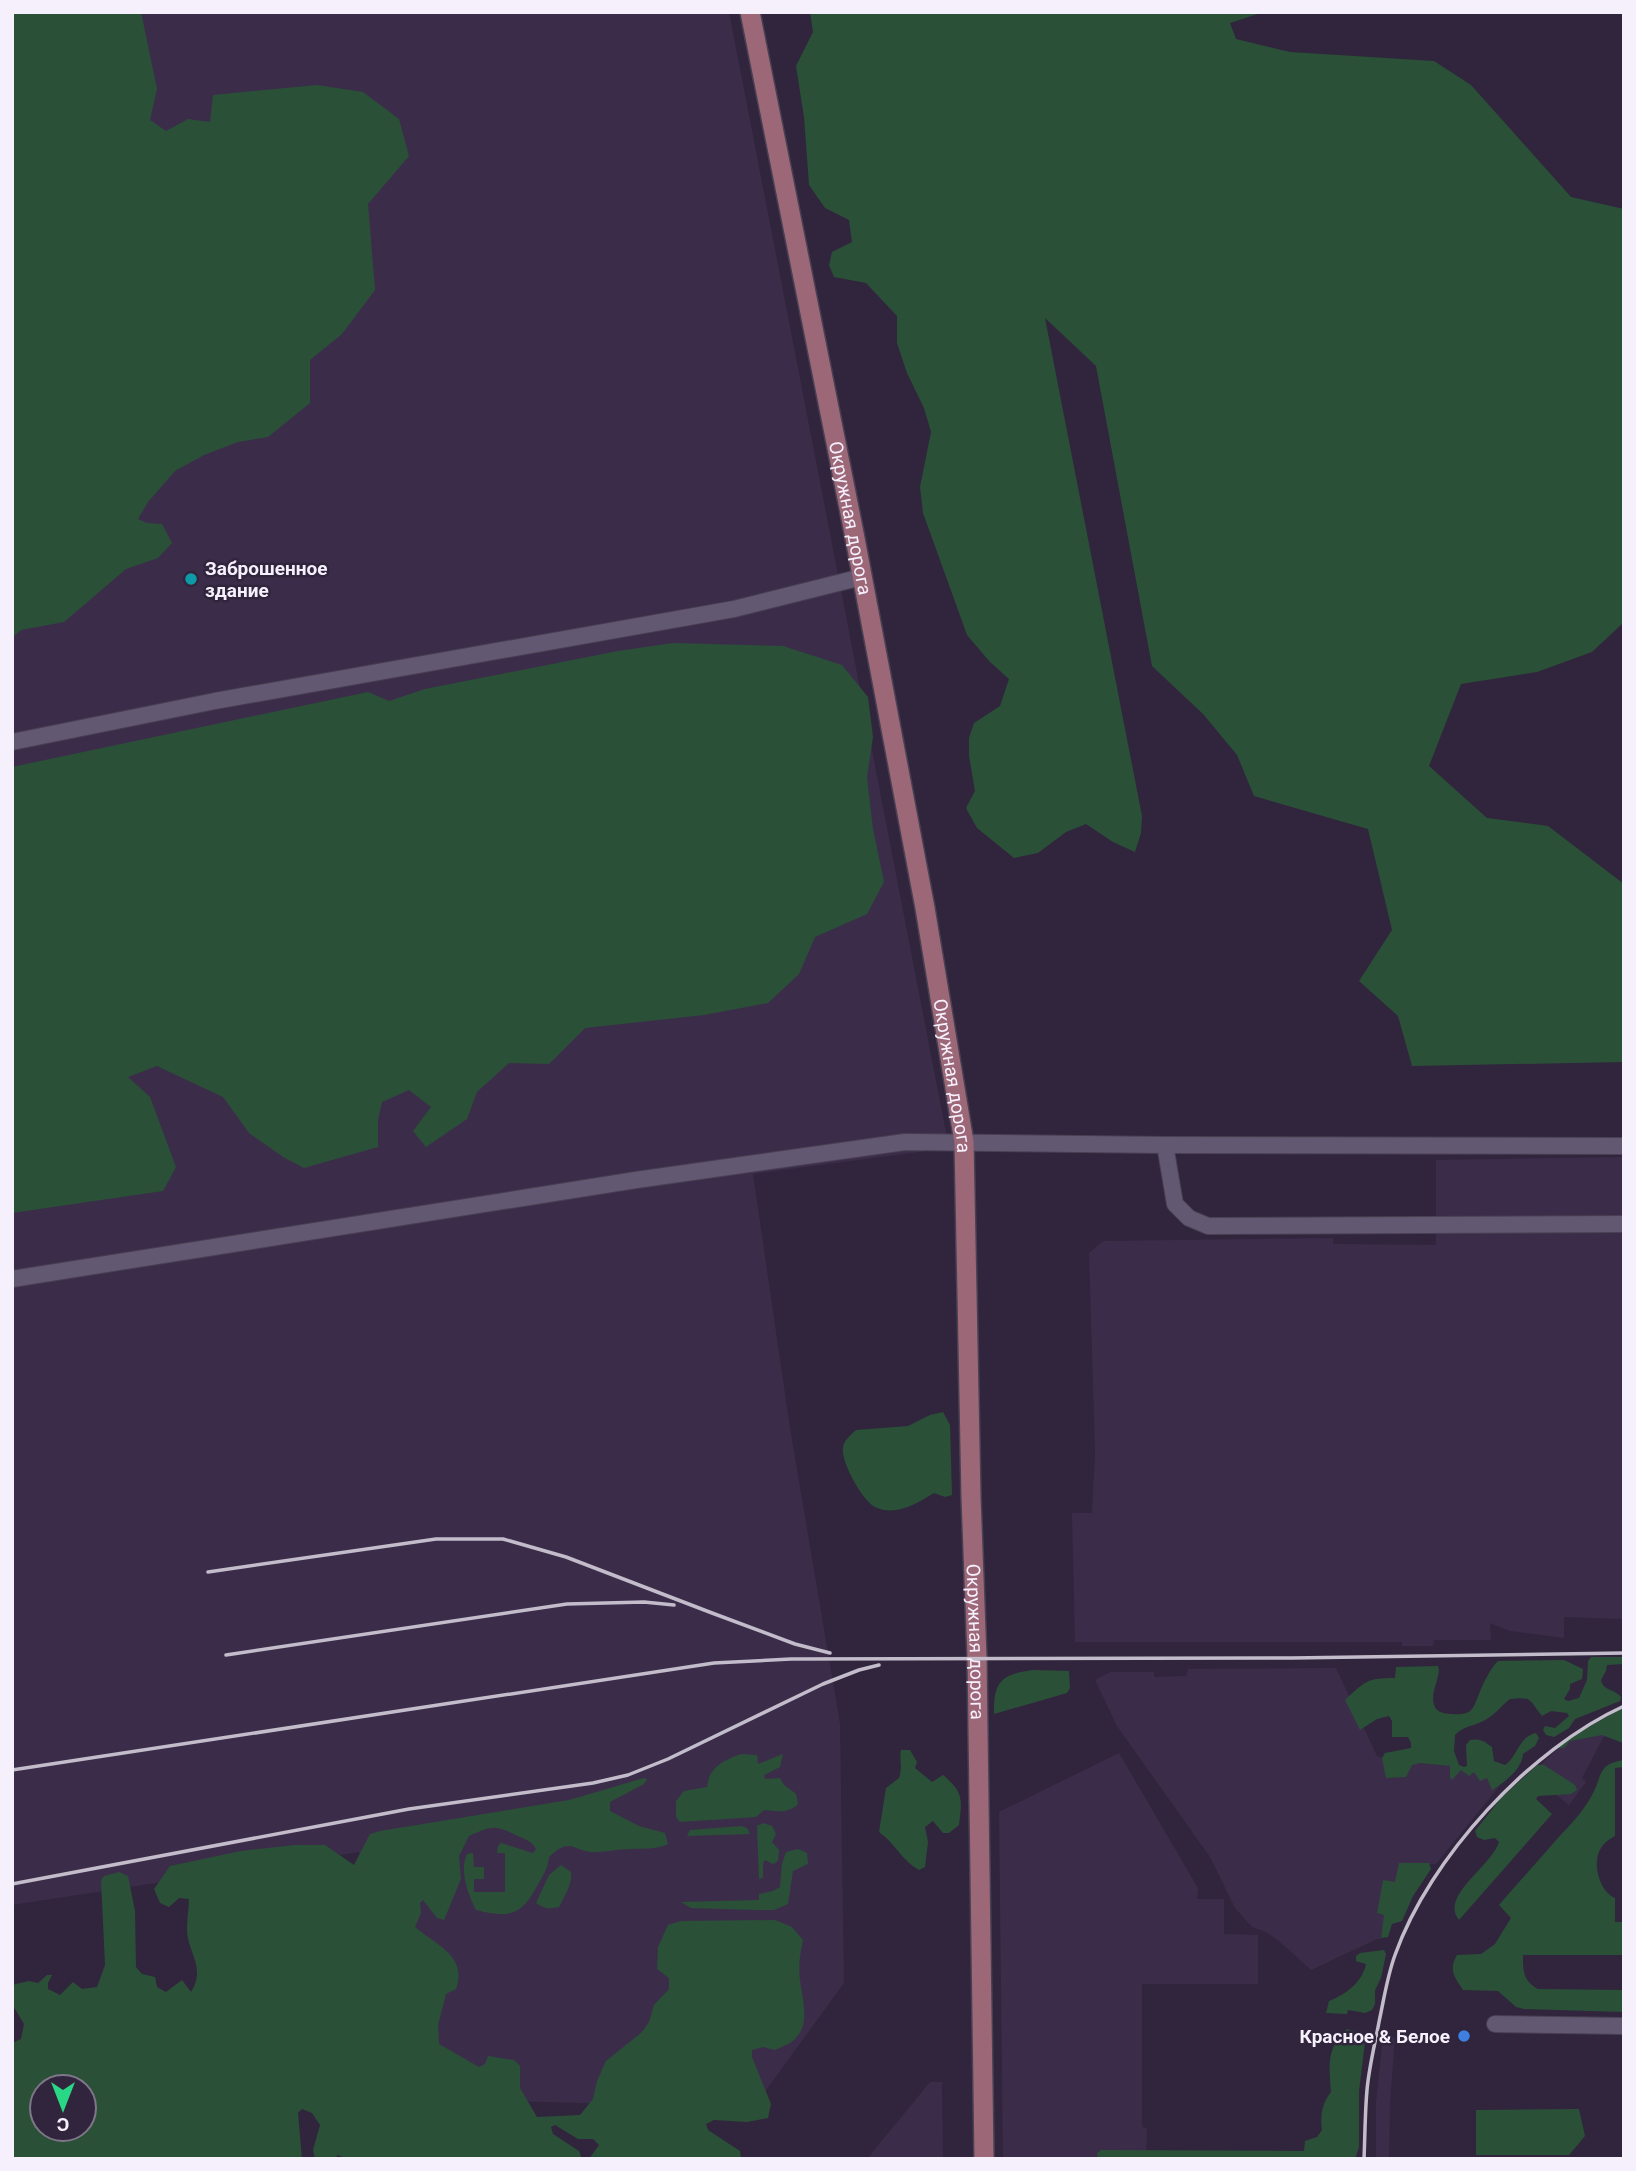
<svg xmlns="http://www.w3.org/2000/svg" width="1636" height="2171" viewBox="0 0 1636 2171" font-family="Roboto,sans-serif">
	<rect width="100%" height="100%" fill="#30253c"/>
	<g fill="#3b2d4a">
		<path d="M12,12H729L949,1148L753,1174L790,1428L840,1724L844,1983L753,2108L370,2097L359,1852L12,1905Z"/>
		<path d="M1624,1157V1619L1564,1617V1638L1510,1631L1490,1623L1491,1640H1434L1433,1646H1402V1642H1075L1072,1513H1092L1095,1453L1089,1253L1103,1241L1333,1238V1244L1436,1245V1160Z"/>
		<path d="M1336,1668L1377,1756L1388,1760L1495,1770L1501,1784L1436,1864L1400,1865L1396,1884L1383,1882L1377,1913L1385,1914L1381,1939H1377L1311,1970L1280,1942L1266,1932L1252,1927L1235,1908L1210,1857L1117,1726L1095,1680L1110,1672H1154V1677L1186,1676L1188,1669Z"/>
		<path d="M1624,1708V1728L1618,1729L1603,1738L1582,1778L1586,1782L1569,1805L1530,1774L1567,1741Z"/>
		<path d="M1119,1753L1198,1888L1197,1899H1224V1934L1258,1935V1984H1142V2127L1147,2128L1146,2158L1003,2159L999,1812Z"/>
		<path d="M1383,2036L1395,2038L1390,2103L1389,2159H1376V2102Z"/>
		<path d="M930,2082H942L943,2159H867Z"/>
	</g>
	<g fill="#2b5038" fill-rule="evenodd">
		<path d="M12,12H141L157,89L150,120L166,131L188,119L210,122L213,95L317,85L363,92L399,119L409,156L368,204L375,290L342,334L310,360V403L268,437L238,442L204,455L175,471L148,502L138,519L147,523L162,524L172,543L158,558L126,569L64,622L21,630L12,638Z"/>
		<path d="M810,12H1264L1230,23L1236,39L1290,52L1434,61L1471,85L1571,197L1624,209V622L1592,652L1537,672L1461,684L1429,766L1487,818L1548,826L1624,884V1062L1412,1066L1398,1016L1359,981L1392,930L1368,829L1254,796L1237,755L1203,714L1152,666L1096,366L1045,318L1142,816L1141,833L1135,852L1113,842L1086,824L1066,832L1038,853L1014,858L977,828L966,808L975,791L969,756V738L974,723L1000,706L1009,679L990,662L967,635L923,513L920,487L931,432L924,408L907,373L897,343V316L866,283L834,277L829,265L832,252L852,242L849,220L825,208L809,185L804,117L796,66L813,32Z"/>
		<path d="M673,643L783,646L842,665L868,697L873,737L867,777L873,829L884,882L867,914L815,937L799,974L768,1003L704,1015L585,1028L549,1064L509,1063L477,1092L467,1119L426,1147L413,1131L431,1107L409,1090L382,1102L378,1120V1147L304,1168L283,1157L249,1133L223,1097L157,1066L128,1077L150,1097L176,1167L163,1191L12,1213V767L368,692L389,701L425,689L618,651Z"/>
		<path d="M943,1412L950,1425L952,1495L945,1497L934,1493C917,1503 898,1516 877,1508C864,1504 840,1461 843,1447C844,1440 852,1434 856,1430L908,1426L930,1415Z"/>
		<path d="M1591,1657H1624V1664L1607,1665L1606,1671L1601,1680C1603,1691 1615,1689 1621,1697L1620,1701L1575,1719L1569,1728L1554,1737L1546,1735L1543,1730L1545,1726L1555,1728L1569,1716L1567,1713L1551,1711L1542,1716C1529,1701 1534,1696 1510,1699C1500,1707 1493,1717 1481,1722C1470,1727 1464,1726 1455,1735L1454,1751L1459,1765L1464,1767L1467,1766L1466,1745L1470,1740C1480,1738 1484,1741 1492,1747L1494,1761L1505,1765C1518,1756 1518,1737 1536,1733L1539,1738L1535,1746L1523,1754C1522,1769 1505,1782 1492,1790L1487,1778L1480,1781L1474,1772L1469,1776L1461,1770L1452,1780L1450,1777V1766L1420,1763L1412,1765L1406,1777L1386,1778L1382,1758L1385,1753L1411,1748V1743L1408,1737H1392V1721L1389,1716L1377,1719L1360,1730L1345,1700C1366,1681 1366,1678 1395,1678L1396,1667L1438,1666C1442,1678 1427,1695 1436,1709C1440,1713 1446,1714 1452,1714C1475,1716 1473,1707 1481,1689C1485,1680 1491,1668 1498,1661L1564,1660L1583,1669L1582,1679L1570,1684V1689L1564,1699L1568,1701L1579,1698L1587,1680L1588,1661Z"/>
		<path d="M1033,1670L1069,1671L1070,1688L1067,1693L994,1714C993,1681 1002,1674 1033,1670Z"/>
		<path d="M1622,1708L1623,1743L1602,1735L1570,1741L1564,1748H1558L1566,1740Z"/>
		<path d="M901,1750H910L917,1762L915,1768L932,1782L943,1775C964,1793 962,1799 959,1825L949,1833H943L933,1821L925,1827L928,1842L925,1867L919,1870C902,1861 895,1843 879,1832L886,1788L899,1778C903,1765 899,1761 901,1750Z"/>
		<path d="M741,1754L757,1755L758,1764L783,1754L780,1767L764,1775L765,1779L780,1778L784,1785L796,1794L798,1804C789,1814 775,1811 764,1810L756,1817L680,1822L676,1817V1801L684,1791L707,1787C709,1767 724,1760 741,1754Z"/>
		<path d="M1624,1760V1767L1615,1768V1836C1608,1840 1602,1844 1599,1852C1593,1866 1600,1892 1615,1898V1922H1624V1955H1523C1523,1971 1523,1981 1538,1989L1624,1990V2012L1524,2009L1516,2007L1498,1991L1463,1990C1455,1978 1448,1970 1457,1955L1481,1954L1495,1944L1511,1918L1499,1905C1518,1883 1538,1861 1557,1839C1569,1826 1582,1813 1591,1797C1603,1777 1596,1764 1624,1760Z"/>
		<path d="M1537,1765H1544L1575,1785L1577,1790L1571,1794L1538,1796L1536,1799L1552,1814L1459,1920C1439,1896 1492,1866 1499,1842L1495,1838L1484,1840L1477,1837L1475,1831L1501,1798Z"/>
		<path d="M644,1778L647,1779L644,1784L610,1802V1811L639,1826L665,1833L668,1844C655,1850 644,1848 629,1849C618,1849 607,1852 595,1852C574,1853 572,1835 549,1857C548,1869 542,1877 536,1888C521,1916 508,1918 476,1910C468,1895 459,1870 467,1854L473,1853L474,1867H484V1879H474V1892H505V1853H497L498,1846L501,1843L533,1853L536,1849C531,1840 526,1840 518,1836C495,1825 493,1825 469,1836L459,1856L461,1879L444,1920L437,1918L423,1900L420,1903L421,1913L415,1927C436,1945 468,1956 456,1989L446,1994L438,2025L439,2044L479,2067L485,2064L488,2056L514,2060L520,2066V2088L537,2117L580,2115L593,2099L597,2081L606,2061L642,2032L649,2022L654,2005L669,1989V1978L657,1969L658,1947L668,1925L681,1921L775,1920L792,1927L803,1940C800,1954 798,1966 800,1980C802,1998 811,2023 795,2039C790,2044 781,2047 775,2050L763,2047L752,2050V2057L771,2104L768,2118L747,2122L714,2120L706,2124L708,2130L740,2151L741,2159H589L599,2145L593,2139H578L555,2125L551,2127L553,2134L579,2151L582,2159H349L337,2155L336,2159H315L313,2150L320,2125L312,2113L302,2109L298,2113L302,2159H12V2043L21,2039L24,2024L12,2004V1985L29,1981L38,1983L47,1975H52L48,1983V1989L60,1995L73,1982L82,1989L97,1987L105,1965L101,1880L104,1876L119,1872L128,1876L135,1911L136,1967L142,1974L155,1977L157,1987L166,1992L182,1980L191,1992C207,1966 186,1952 187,1927C187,1918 189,1908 189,1899L179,1898L169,1907L160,1903L154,1889L170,1866L241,1851L295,1845H325L354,1865L370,1834L380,1831L569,1800ZM42,2087H84V2129H42Z"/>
		<path d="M763,1823L772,1826L776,1834L772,1842L779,1850L778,1861L773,1864L765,1860L763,1864V1878L759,1879L757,1826Z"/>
		<path d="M741,1826L747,1828L750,1834L687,1836L690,1830Z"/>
		<path d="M798,1849L807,1853L808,1864L793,1871L788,1904L774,1910H756L691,1908L681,1902L759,1900V1894L773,1891L780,1887L782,1864L786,1852Z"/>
		<path d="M1399,1863H1429L1431,1869L1413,1896L1402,1921L1392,1924L1388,1937L1381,1938L1384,1915L1377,1913L1383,1880L1395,1882Z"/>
		<path d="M561,1865L571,1872C573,1883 564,1897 559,1907C549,1909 545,1909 536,1903L549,1875Z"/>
		<path d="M1384,1950L1386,1954L1381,1978L1375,1990V2004L1372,2010L1365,2013L1348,2010L1347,2014L1326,2013L1329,2001C1346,1994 1362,1983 1366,1964L1356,1961V1956L1360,1953Z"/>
		<path d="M1347,2029L1366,2034L1359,2091V2147L1355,2159H1098L1097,2153L1101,2150L1304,2151L1305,2141L1317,2137L1322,2130C1320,2116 1322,2103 1331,2092C1329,2067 1326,2047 1347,2029Z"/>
		<path d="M1579,2109L1585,2136L1569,2155H1476V2110Z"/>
	</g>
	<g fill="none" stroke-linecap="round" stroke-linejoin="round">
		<g stroke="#494053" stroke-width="18">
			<g id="minor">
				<path d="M12,742L215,701L734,609L862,577"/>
				<path d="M1165,1145L1175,1204L1189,1218L1208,1226L1624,1224"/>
				<path d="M12,1279L636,1180L905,1142L1165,1145L1624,1146"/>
				<path d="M1495,2024L1624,2026"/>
			</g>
		</g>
		<g stroke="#494053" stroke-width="22">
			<g id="major">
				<path id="s1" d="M750,12L854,533L925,908L964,1142L971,1497L977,1658L984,2159"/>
			</g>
		</g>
		<use href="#minor" stroke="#635872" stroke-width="16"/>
		<use href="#major" stroke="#9c6777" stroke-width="19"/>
		<g stroke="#c3bccb" stroke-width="3.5">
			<path d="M208,1572L436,1539H503L566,1557L712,1613L795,1644L830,1653"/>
			<path d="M226,1655L567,1604L644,1602L674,1605"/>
			<path d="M12,1770L714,1663L791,1659L1292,1658L1624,1653"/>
			<path d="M12,1884L409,1809L593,1783L628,1775L668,1759L823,1684L859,1670L879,1665"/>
			<path d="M1364,2159C1365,2136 1365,2112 1367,2090C1369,2067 1375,2044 1379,2022C1384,1999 1387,1977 1395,1955C1430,1857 1530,1749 1624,1706"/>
		</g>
	</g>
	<circle fill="#0f9aa8" stroke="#30253c" stroke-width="2.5" cx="191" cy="579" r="7"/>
	<circle fill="#3f7fe0" stroke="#30253c" stroke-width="2.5" cx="1464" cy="2036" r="7"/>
	<g text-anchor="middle" stroke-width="5" stroke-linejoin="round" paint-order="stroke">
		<g font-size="19" fill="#f6f0fd" stroke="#30253c">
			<text dy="7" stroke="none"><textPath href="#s1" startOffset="516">Окружная дорога</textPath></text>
			<text dy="7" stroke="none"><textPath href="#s1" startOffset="1083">Окружная дорога</textPath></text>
			<text dy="7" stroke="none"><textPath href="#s1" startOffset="1650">Окружная дорога</textPath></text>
		</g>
		<g font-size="19" font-weight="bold" fill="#f6f0fd" stroke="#30253c" text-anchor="start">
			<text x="205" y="575">Заброшенное<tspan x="205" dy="22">здание</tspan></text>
			<text x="1450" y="2043" text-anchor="end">Красное &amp; Белое</text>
		</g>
	</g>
	<rect width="1636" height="2171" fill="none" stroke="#f6f0fd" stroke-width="28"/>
	<g transform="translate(63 2108) rotate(180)"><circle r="33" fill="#30253c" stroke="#7f7689" stroke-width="2"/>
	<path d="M0-5L12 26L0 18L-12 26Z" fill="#29d885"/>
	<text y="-10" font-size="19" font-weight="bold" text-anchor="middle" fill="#f6f0fd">С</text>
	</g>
</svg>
